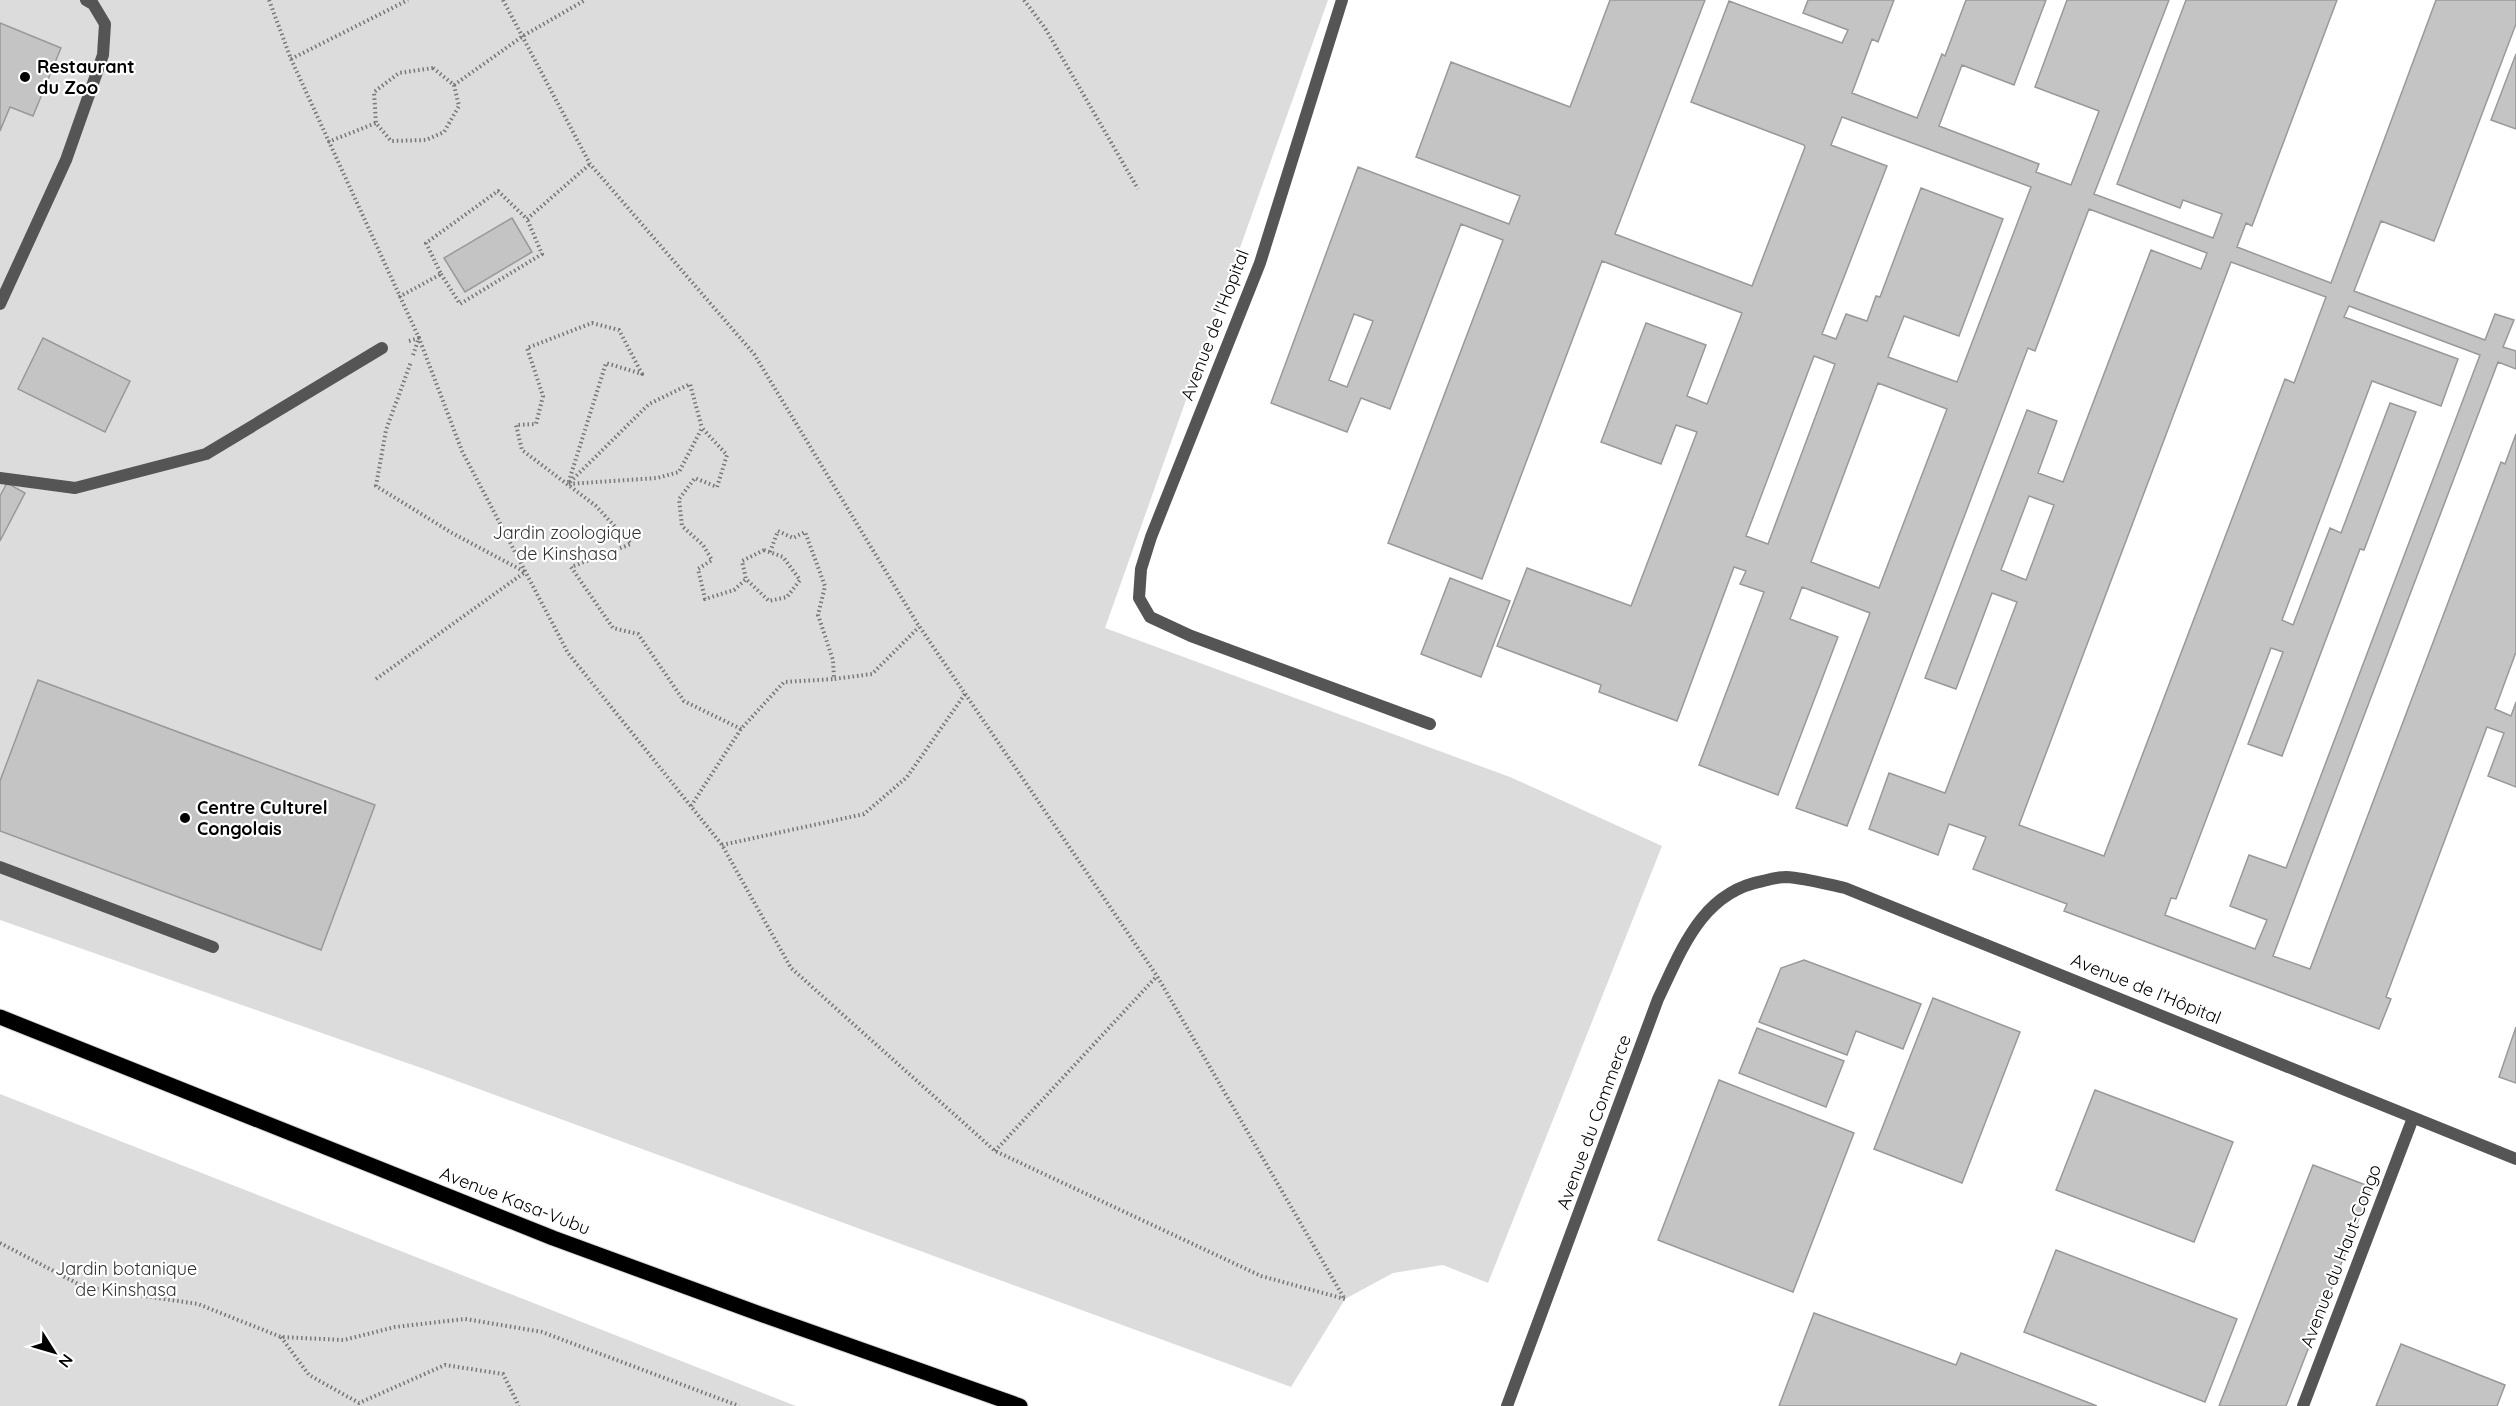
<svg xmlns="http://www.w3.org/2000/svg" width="2516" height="1406" viewBox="0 0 2516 1406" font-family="Quicksand,sans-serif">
	<rect width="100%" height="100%" fill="#fff"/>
	<g fill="#dcdcdc">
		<path d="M0,0H1328L1105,628L1510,777L1662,846L1488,1283L1443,1265L1393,1273L1345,1299L1291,1387L427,1070L0,920Z"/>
		<path d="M0,1094L796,1406H0Z"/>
	</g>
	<g fill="#c4c4c4" stroke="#999" stroke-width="1.5" fill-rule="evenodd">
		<path d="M1610,0H1705L1615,234L1752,286L1805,147L1804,145L1691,102L1729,1L1842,43L1848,30L1803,13L1808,0H1894L1878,42L1872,39L1852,93L1917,118L1942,54L1945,56L1966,0H2046L2014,85L1962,65L1939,126L2039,164L2036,172L2071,185L2099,111L2035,87L2067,0H2169L2094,194L2213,238L2222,214L2183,200L2180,208L2117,184L2186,0H2337L2252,226L2246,223L2237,247L2331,283L2436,0H2516V24L2434,241L2381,221L2354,291L2485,340L2495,314L2514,320L2503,347L2516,351V369L2498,362L2273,956L2310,969L2501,462L2505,464L2516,434V652L2495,709L2511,716L2516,702V787L2488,776L2504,733L2487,727L2386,997L2391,999L2379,1029L2064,911L2067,904L1973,869L1986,837L1949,824L1938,855L1869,829L1889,773L1945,793L2017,602L1992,593L1956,689L1925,678L2027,410L2057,421L2038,473L2063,482L2151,250L2201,269L2207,253L2089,209L2035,351L2028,348L1847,826L1796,808L1870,613L1802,587L1790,619L1838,637L1778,795L1699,765L1764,592L1740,584L1746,571L1734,567L1677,721L1599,692L1601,685L1497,646L1527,568L1631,606L1697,432L1676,425L1661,464L1601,442L1646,323L1706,345L1687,396L1707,404L1742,313L1602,261L1482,579L1388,543L1503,240L1461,224L1390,409L1361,398L1347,432L1271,403L1358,167L1509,224L1520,196L1416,157L1451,62L1570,107ZM1842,117L2031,187L1957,382L1888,357L1904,316L1959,336L2003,219L1921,188L1880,297L1876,296L1867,321L1846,314L1836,339L1822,334L1887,166L1831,145ZM2231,262L2326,297L2294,383L2285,379L2104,856L2019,825ZM2349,306L2480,355L2286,868L2249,855L2230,906L2267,920L2255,949L2165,915L2171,898L2176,899L2271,648L2283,652L2248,744L2282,756L2360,549L2364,550L2416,412L2390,403L2341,533L2330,528L2293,625L2282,620L2372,381L2441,406L2458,359L2344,317ZM1354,314L1373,321L1347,387L1329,380ZM1814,356L1835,364L1768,544L1746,536ZM1878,383L1947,409L1879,588L1811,562ZM2029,496L2054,505L2026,580L2001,570Z"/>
		<path d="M0,23L61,48L33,116L10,107L0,131Z"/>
		<path d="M2516,54V129L2491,120Z"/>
		<path d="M512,218L532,252L465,292L444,258Z"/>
		<path d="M43,338L130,381L105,432L18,389Z"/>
		<path d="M7,483L25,493L0,541V496Z"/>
		<path d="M1450,578L1510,601L1481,677L1421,654Z"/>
		<path d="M38,680L375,805L321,950L0,831V781Z"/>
		<path d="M1804,960L1921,1004L1903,1049L1856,1031L1847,1055L1759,1022L1781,968Z"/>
		<path d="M1933,998L2020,1032L1962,1183L1874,1149Z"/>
		<path d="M2516,1027V1083L2499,1077Z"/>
		<path d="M1757,1028L1844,1061L1826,1107L1739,1073Z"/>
		<path d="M1719,1080L1854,1133L1793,1292L1658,1240Z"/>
		<path d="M2095,1090L2233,1142L2194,1242L2056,1190Z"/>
		<path d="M2313,1165L2371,1187L2286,1406H2219Z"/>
		<path d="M2056,1250L2237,1319L2205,1402L2024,1332Z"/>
		<path d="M1814,1313L1956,1365L1961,1353L2097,1406H1779Z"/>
		<path d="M2401,1344L2505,1385L2497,1406H2376Z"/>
	</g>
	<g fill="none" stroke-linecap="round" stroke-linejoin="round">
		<g stroke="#dbdbdb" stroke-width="17">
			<path id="primary" d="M0,1017L553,1238L763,1315L1020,1406"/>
		</g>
		<g stroke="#777" stroke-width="4" stroke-dasharray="1.5 3" stroke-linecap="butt">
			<path d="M269,0L291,59L419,338L462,451L568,653L722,845L791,968L995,1151L1261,1276L1345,1299"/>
			<path d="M503,0L590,164L754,354L917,623L1157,976L1344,1298"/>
			<path d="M1024,0L1045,28L1138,189"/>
			<path d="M291,59L408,0"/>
			<path d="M433,68L454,85L459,106L444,132L426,140L391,141L376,123L374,92L399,73Z"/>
			<path d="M454,85L523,36L585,0"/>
			<path d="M328,142L376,123"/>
			<path d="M441,274L460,304L542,254L527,219"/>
			<path d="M399,297L441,274L426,243L498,191L527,219L590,164"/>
			<path d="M409,341L419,338L413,355"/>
			<path d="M570,482L649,404L690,384L702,428"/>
			<path d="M764,550L783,557L800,580L787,597L769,601L746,579L742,561Z"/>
			<path d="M770,552L778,531L793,538L805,532L825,586L818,615L833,660L834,679L872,674L919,627"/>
			<path d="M376,679L525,572L452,533L376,486L386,430L411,362"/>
			<path d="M741,729L684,701L638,634L613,628L571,567L631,544L596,506L522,450L516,425L536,424L543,396L527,348L592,323L619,330L642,374L606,363L568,484L657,478L679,472L702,428L727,455L717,487L695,478L679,499L682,526L703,545L712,560L698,569L705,599L734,590L746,579"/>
			<path d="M691,806L741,729L784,682L834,679"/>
			<path d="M722,845L864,814L907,777L965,694"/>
			<path d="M995,1151L1157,976"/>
			<path d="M0,1243L84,1287L198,1304L281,1337L344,1340L395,1327L465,1319L542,1332L739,1406"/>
			<path d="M281,1337L309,1375L359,1403L445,1365L503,1374L519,1406"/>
		</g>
		<g stroke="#555" stroke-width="12">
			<path d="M0,304L66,160L103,55L105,24L93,4L86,0"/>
			<path d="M0,478L75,488L206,454L382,348"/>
			<path d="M0,867L213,947"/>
		</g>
		<g stroke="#555" stroke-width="12">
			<path d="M1342,0L1260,263L1151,537L1141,569L1139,598L1150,617L1191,636L1430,724"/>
			<path d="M1507,1406L1658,999C1682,949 1702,892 1763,881C1770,879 1779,877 1786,877C1805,878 1826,884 1845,888L2516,1159"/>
			<path d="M2303,1406L2413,1118"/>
		</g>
		<use href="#primary" stroke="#000" stroke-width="15"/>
	</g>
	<g fill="#000" stroke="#fff" stroke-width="2">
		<circle cx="25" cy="77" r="6"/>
		<circle cx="185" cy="818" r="6"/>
	</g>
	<g text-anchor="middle" stroke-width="4.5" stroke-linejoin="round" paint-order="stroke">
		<g font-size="18" font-weight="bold" fill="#000" stroke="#fff" text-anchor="start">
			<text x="37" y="73">Restaurant<tspan x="37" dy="21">du Zoo</tspan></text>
			<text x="197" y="814">Centre Culturel<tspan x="197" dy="21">Congolais</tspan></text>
		</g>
		<g font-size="18" fill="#000" stroke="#fff">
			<text transform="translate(1215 325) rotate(-69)" y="6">Avenue de l'Hopital</text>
			<text transform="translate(2146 989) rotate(22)" y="6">Avenue de l’Hôpital</text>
			<text transform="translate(1594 1122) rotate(-70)" y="6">Avenue du Commerce</text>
			<text transform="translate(515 1201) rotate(21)" y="6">Avenue Kasa-Vubu</text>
			<text transform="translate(2341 1256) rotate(-69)" y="6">Avenue du Haut-Congo</text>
		</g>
		<g font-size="18" fill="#333" stroke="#fff">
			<text x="567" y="539">Jardin zoologique<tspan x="567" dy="21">de Kinshasa</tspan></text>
			<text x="126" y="1275">Jardin botanique<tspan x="126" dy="21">de Kinshasa</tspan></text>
		</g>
	</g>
	<g transform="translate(54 1352) rotate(127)" stroke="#ffffff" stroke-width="4.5" paint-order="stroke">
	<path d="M0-4.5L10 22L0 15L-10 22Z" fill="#000000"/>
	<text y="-9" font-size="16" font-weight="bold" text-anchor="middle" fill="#000000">N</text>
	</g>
</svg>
